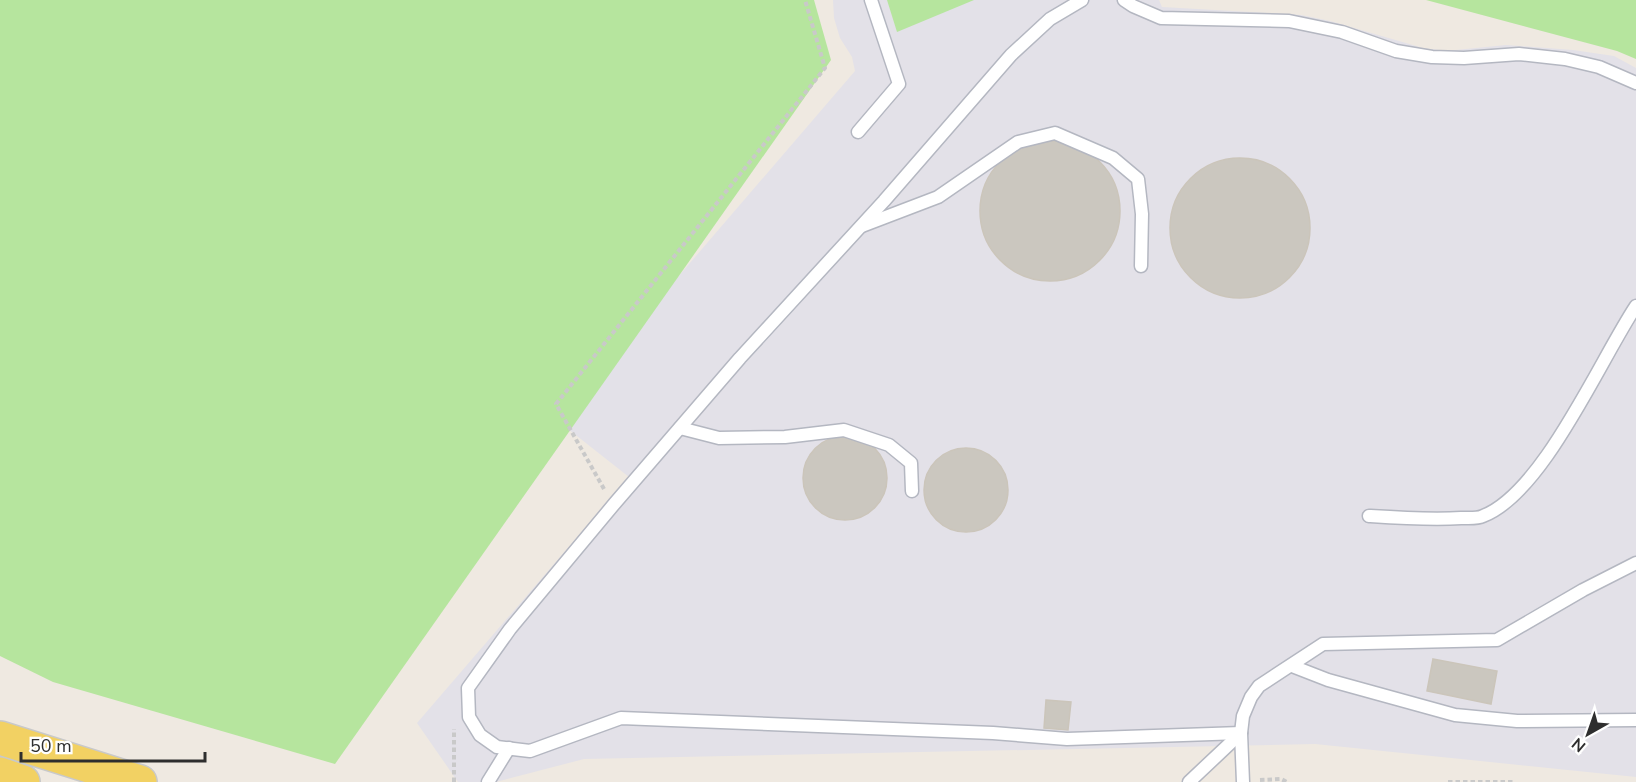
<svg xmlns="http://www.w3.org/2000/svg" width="1636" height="782" viewBox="0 0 1636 782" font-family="'Nunito Sans',sans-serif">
	<rect width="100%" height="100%" fill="#efe9e1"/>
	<path fill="#e3e1e8" d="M833,0H1159L1162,7L1301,15L1330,21L1423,48L1446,51L1506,45L1573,50L1614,56L1636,68V777L1315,744L584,759L496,782H458L417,723L629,477L563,425L610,356L855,71L852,57L840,38L834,18Z"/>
	<g fill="#b6e59e">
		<path d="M0,0H814L831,60L335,764L53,682L0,656Z"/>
		<path d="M887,0H974L897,32Z"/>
		<path d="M1426,0H1636V59L1617,51Z"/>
	</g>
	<g fill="#cbc7bf" stroke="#cbc5ba" stroke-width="1.5">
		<circle cx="1050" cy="211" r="70"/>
		<circle cx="1240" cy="228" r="70"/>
		<circle cx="845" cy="478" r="42"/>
		<circle cx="966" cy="490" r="42"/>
		<path d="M1433,659L1497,671L1491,704L1427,691Z"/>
		<path d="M1046,700L1071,702L1068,730L1044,728Z"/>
	</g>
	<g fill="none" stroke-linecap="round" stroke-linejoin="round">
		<g stroke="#b4b7c1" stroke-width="15">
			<g id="lane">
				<path d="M1082,0L1050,19L1011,55L884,201L740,358L615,503L510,629L468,688L469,717L480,735L497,747L530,751L621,718L993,733L1067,739L1241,733"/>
				<path d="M1124,0L1133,6L1161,18L1289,21L1342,32L1396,51L1432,57L1464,58L1519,54L1565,59L1599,67L1636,83"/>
				<path d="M858,132L899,84L871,0"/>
				<path d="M862,226L938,197L1018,142L1055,133L1113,158L1138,179L1142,214L1141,266"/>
				<path d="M680,428L719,438L785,437L844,430L889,445L911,463L912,491"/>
				<path d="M1369,516C1400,518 1430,520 1461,518C1468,518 1477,519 1483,516C1543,493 1600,360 1636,306"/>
				<path d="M1292,666L1328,680L1455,715L1517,721L1636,720"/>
				<path d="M488,782L509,748"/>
				<path d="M1189,782L1241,733"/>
				<path d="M1243,782L1241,733L1243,716L1251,697L1259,686L1323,644L1497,640L1583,590L1636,563"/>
			</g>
		</g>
		<g stroke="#c9c9c9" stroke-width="36">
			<g id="primary">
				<path d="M0,738L140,782"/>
				<path d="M0,774L23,782"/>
			</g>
		</g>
		<g stroke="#c9c9c9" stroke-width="4" stroke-dasharray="4.5 3" stroke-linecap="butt">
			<path d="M604,489L556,404L825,68L805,0"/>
			<path d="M1260,780L1281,779L1287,782"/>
			<path d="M454,782V729"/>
			<path d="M1448,782H1513"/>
		</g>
		<use href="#lane" stroke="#fff" stroke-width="12"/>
		<use href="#primary" stroke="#f2d163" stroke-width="33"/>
	</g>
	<g transform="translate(1588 734) rotate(220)" stroke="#ffffff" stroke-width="4.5" paint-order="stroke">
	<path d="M0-4.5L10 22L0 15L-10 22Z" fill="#2e2e2e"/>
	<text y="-9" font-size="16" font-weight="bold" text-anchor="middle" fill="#2e2e2e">N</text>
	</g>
	<path d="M21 752v9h184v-9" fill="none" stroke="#2e2e2e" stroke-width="3"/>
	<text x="30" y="752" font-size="18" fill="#2e2e2e" stroke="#ffffff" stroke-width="4.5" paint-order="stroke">50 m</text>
</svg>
